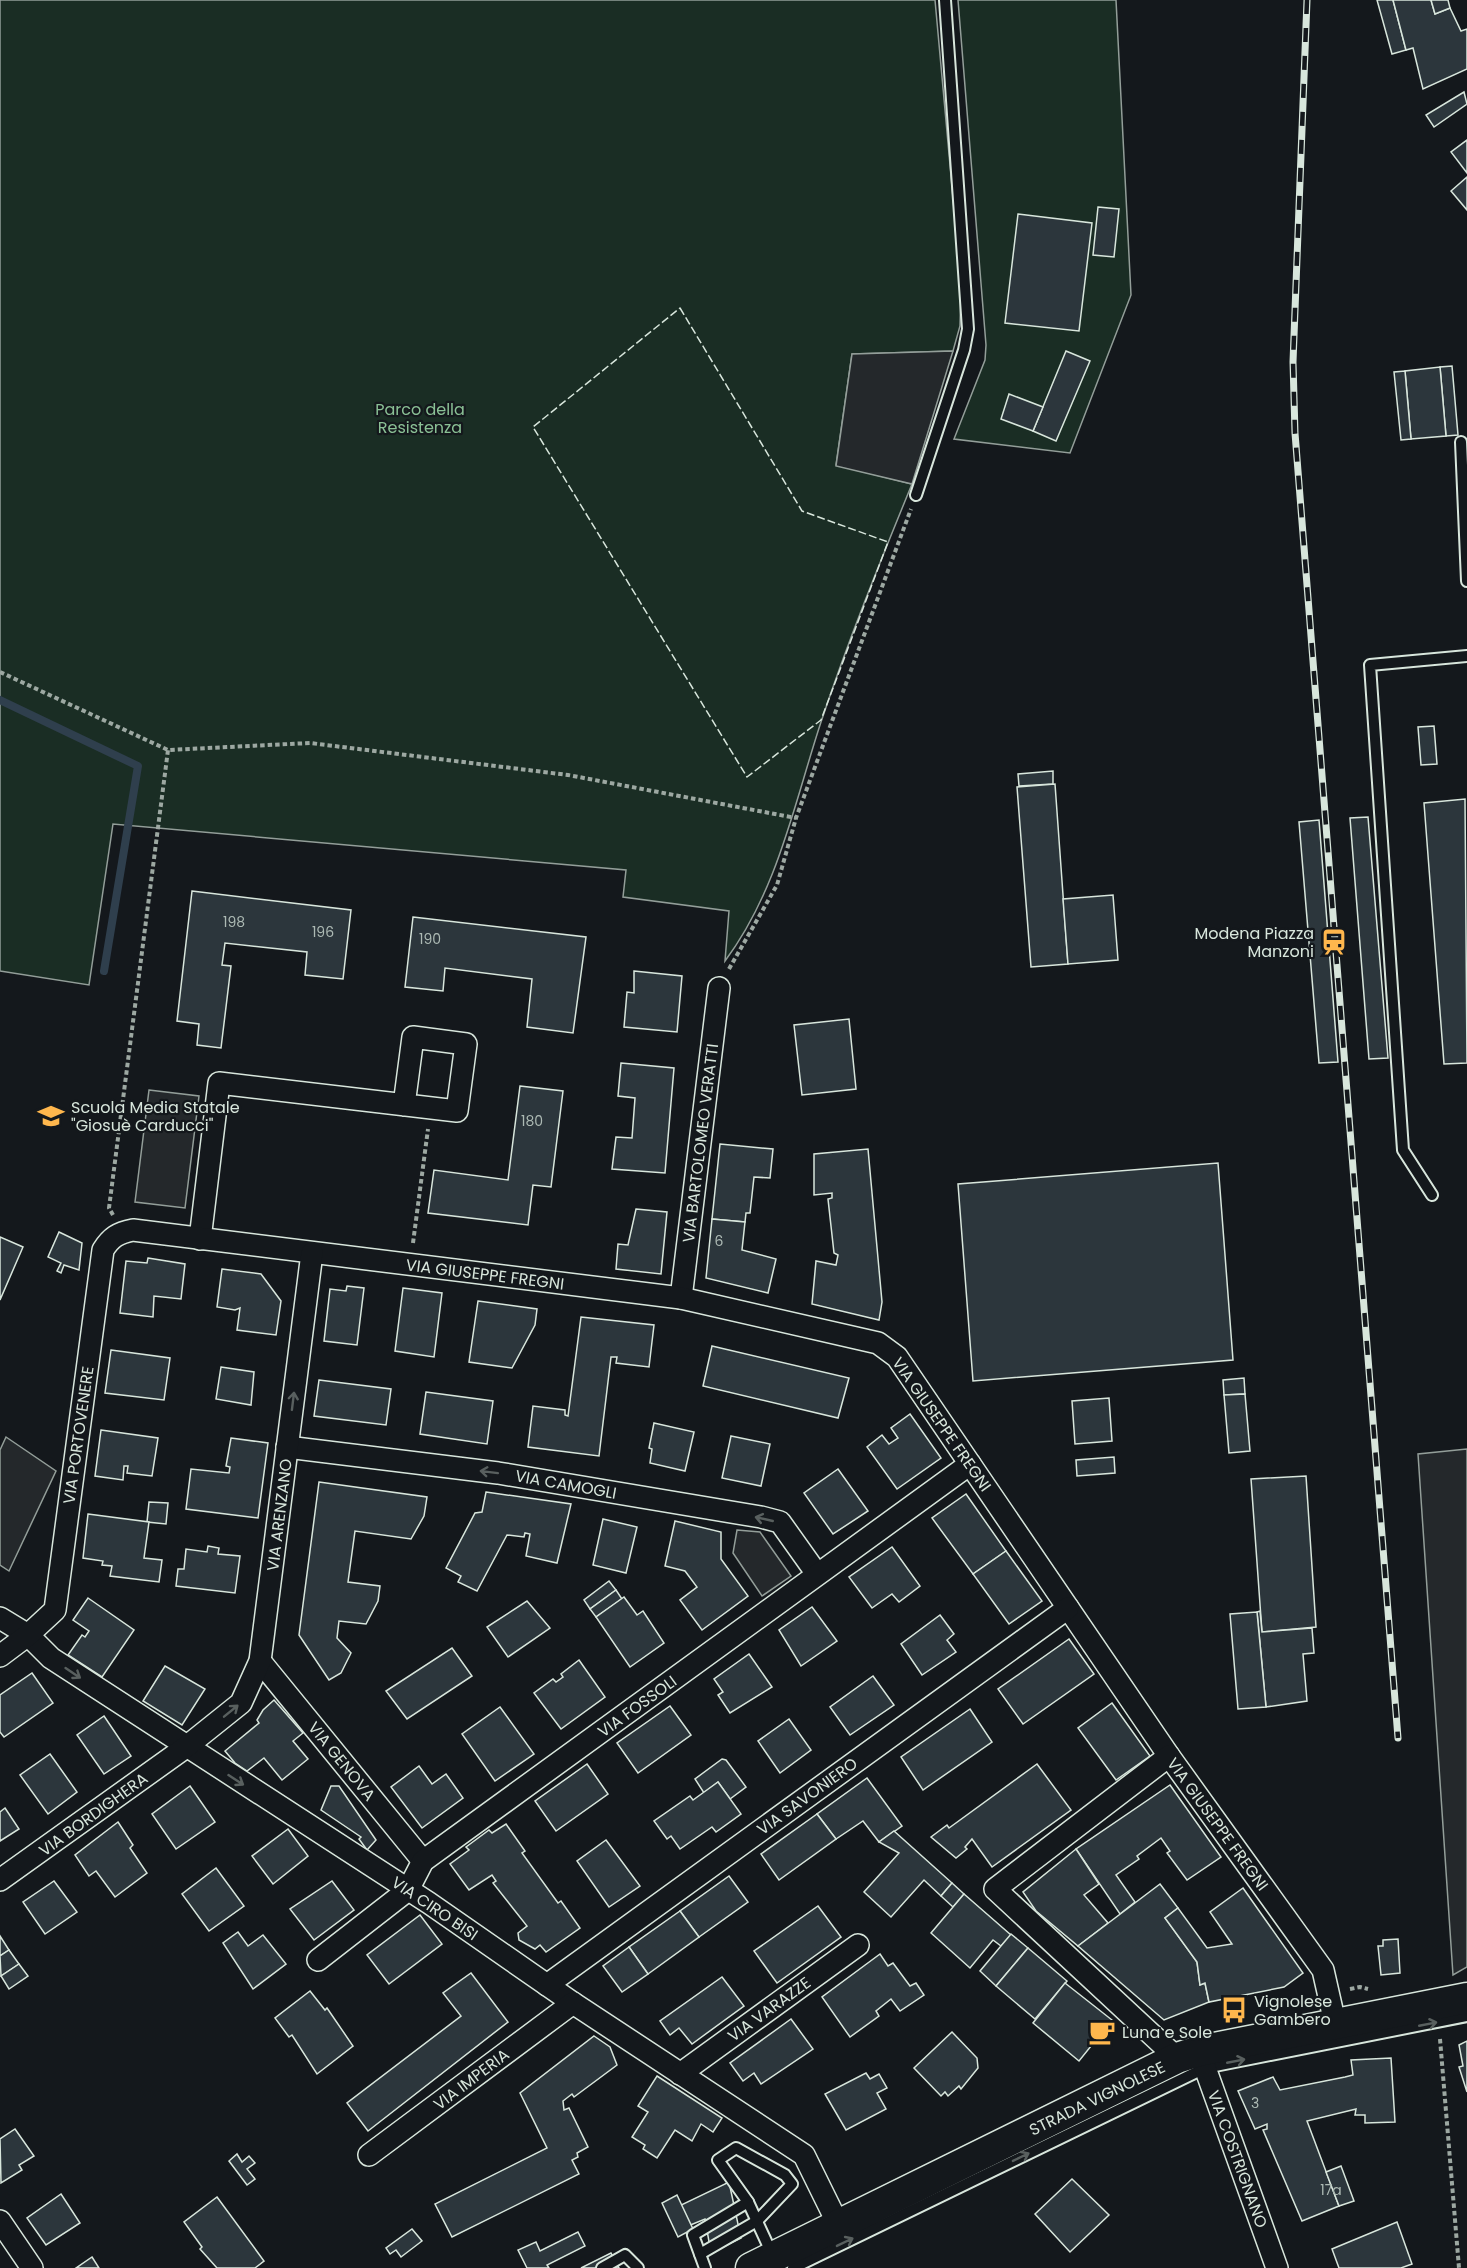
<svg xmlns="http://www.w3.org/2000/svg" width="1467" height="2268" viewBox="0 0 1467 2268" font-family="Poppins,sans-serif">
	<rect width="100%" height="100%" fill="#14181c"/>
	<g fill="#1a2d24" stroke="#939e99" stroke-width="1.5">
		<path d="M0,0H935L961,286L960,326L953,351L852,354L836,465L912,484C880,562 848,641 821,722C794,804 778,890 725,961L729,911L623,897L626,870L113,824L89,985L0,971Z"/>
		<path d="M958,0H1116L1131,295L1070,453L954,439L985,360L986,345Z"/>
	</g>
	<g fill="#24282b" stroke="#939e99" stroke-width="1.5">
		<path d="M953,351L912,484L836,466L852,354Z"/>
		<path d="M149,1090L199,1096L185,1208L135,1202Z"/>
		<path d="M6,1437L56,1471L9,1571L0,1565V1450Z"/>
		<path d="M1467,1449V1967L1453,1975L1418,1454Z"/>
		<path d="M737,1530L760,1532L791,1576L762,1596L733,1553Z"/>
	</g>
	<g fill="none" stroke-linecap="round" stroke-linejoin="round">
		<path stroke="#2f3f4d" stroke-width="8" d="M0,700L138,766L104,971"/>
	</g>
	<g fill="#2c363c" stroke="#d8e6dc" stroke-width="1.5">
		<path d="M1377,0H1393L1406,50L1392,54Z"/>
		<path d="M1393,0H1431L1435,14L1450,8L1461,31L1467,29V69L1423,89L1413,48L1406,50Z"/>
		<path d="M1431,0H1448L1450,8L1435,14Z"/>
		<path d="M1464,92L1467,104L1434,127L1426,115Z"/>
		<path d="M1467,140V173L1451,152Z"/>
		<path d="M1467,177V210L1451,191Z"/>
		<path d="M1098,207L1119,209L1114,257L1093,255Z"/>
		<path d="M1018,214L1092,223L1079,331L1005,323Z"/>
		<path d="M1066,351L1090,361L1056,441L1033,431Z"/>
		<path d="M1452,366L1458,435L1446,436L1440,367Z"/>
		<path d="M1440,367L1446,436L1411,439L1405,371Z"/>
		<path d="M1405,371L1411,439L1401,440L1394,372Z"/>
		<path d="M1009,394L1043,407L1033,431L1001,419Z"/>
		<path d="M1434,726L1437,764L1421,765L1418,727Z"/>
		<path d="M1053,771V784L1019,786L1018,774Z"/>
		<path d="M1055,784L1068,964L1031,967L1017,787Z"/>
		<path d="M1465,799L1467,1063L1444,1064L1424,803Z"/>
		<path d="M1368,817L1388,1058L1369,1059L1350,818Z"/>
		<path d="M1319,820L1338,1062L1319,1063L1299,822Z"/>
		<path d="M192,891L351,910L343,979L305,975L307,952L225,943L222,965L231,966L221,1048L197,1045L199,1024L177,1021Z"/>
		<path d="M1113,895L1118,960L1068,964L1063,899Z"/>
		<path d="M413,917L586,937L573,1033L527,1027L532,979L445,968L443,991L405,987Z"/>
		<path d="M634,971L682,976L677,1032L624,1027L627,992L634,993Z"/>
		<path d="M849,1019L856,1089L802,1095L794,1025Z"/>
		<path d="M621,1063L674,1068L665,1173L612,1169L616,1137L632,1138L635,1098L618,1096Z"/>
		<path d="M520,1086L563,1091L551,1187L533,1185L528,1225L428,1213L434,1170L508,1180Z"/>
		<path d="M720,1144L773,1149L770,1178L754,1177L750,1213H746L745,1222L712,1219Z"/>
		<path d="M868,1149L882,1302L879,1320L812,1304L816,1261L836,1265L838,1255L834,1253L828,1199L832,1198V1193L814,1195V1154Z"/>
		<path d="M1218,1163L1233,1360L973,1381L958,1184Z"/>
		<path d="M636,1209L667,1212L661,1274L616,1269L618,1244L628,1245Z"/>
		<path d="M712,1219L745,1222L742,1250L776,1259L768,1293L706,1278Z"/>
		<path d="M59,1232L82,1243L79,1270L64,1265L61,1273L57,1271L61,1263L48,1257Z"/>
		<path d="M0,1237L23,1247L0,1300Z"/>
		<path d="M148,1258L185,1264L181,1299L154,1296L153,1317L120,1313L126,1261L147,1263Z"/>
		<path d="M222,1269L261,1274L281,1301L276,1335L237,1330L240,1308L235,1310L217,1307Z"/>
		<path d="M347,1286L364,1288L357,1345L324,1341L330,1289L346,1291Z"/>
		<path d="M403,1288L442,1293L434,1357L395,1351Z"/>
		<path d="M478,1301L537,1309L535,1325L512,1368L469,1362Z"/>
		<path d="M581,1317L654,1325L649,1367L616,1363L617,1357H611L599,1456L528,1447L533,1406L565,1410V1415L568,1416Z"/>
		<path d="M712,1346L849,1378L838,1418L703,1386Z"/>
		<path d="M111,1350L170,1358L164,1400L105,1393Z"/>
		<path d="M221,1367L254,1372L251,1405L216,1399Z"/>
		<path d="M1244,1378L1245,1394L1224,1395L1223,1380Z"/>
		<path d="M319,1380L391,1389L386,1425L314,1416Z"/>
		<path d="M426,1392L493,1401L487,1444L420,1434Z"/>
		<path d="M1245,1394L1250,1451L1229,1453L1224,1395Z"/>
		<path d="M1109,1398L1112,1441L1075,1444L1072,1401Z"/>
		<path d="M910,1414L941,1458L897,1489L867,1447L882,1435L889,1444L898,1438L891,1428Z"/>
		<path d="M654,1423L694,1432L685,1471L650,1463L652,1449L649,1448Z"/>
		<path d="M101,1430L158,1438L152,1476L127,1473L128,1466H124L123,1480L95,1476Z"/>
		<path d="M731,1436L770,1444L761,1486L722,1478Z"/>
		<path d="M231,1438L268,1443L258,1518L186,1509L191,1469L229,1473L230,1467L226,1466Z"/>
		<path d="M1114,1457L1115,1473L1077,1476L1076,1460Z"/>
		<path d="M838,1469L868,1511L833,1534L804,1493Z"/>
		<path d="M1306,1476L1316,1627L1262,1632L1251,1479Z"/>
		<path d="M319,1482L427,1497L424,1516L411,1539L355,1531L348,1582L380,1586L378,1601L366,1624L339,1621L337,1638L351,1653L341,1673L329,1680L299,1635Z"/>
		<path d="M486,1492L571,1504L557,1563L526,1556L530,1534L525,1533L524,1537L507,1535L477,1591L458,1582L461,1576L446,1568L475,1513L482,1512Z"/>
		<path d="M966,1494L1006,1551L973,1574L932,1518Z"/>
		<path d="M149,1502L168,1503L166,1524L147,1522Z"/>
		<path d="M88,1514L149,1522L144,1558L162,1560L159,1582L110,1576L112,1566L102,1565L103,1561L83,1558Z"/>
		<path d="M603,1519L637,1527L626,1573L593,1565Z"/>
		<path d="M675,1521L721,1532V1559L748,1596L702,1630L680,1600L697,1587L685,1571L665,1566Z"/>
		<path d="M208,1546L219,1548L218,1554L240,1556L235,1593L176,1586L178,1569H184L186,1549L207,1552Z"/>
		<path d="M892,1547L920,1586L899,1602L892,1594L872,1608L849,1577Z"/>
		<path d="M1006,1551L1042,1601L1009,1624L973,1574Z"/>
		<path d="M609,1581L616,1590L590,1609L584,1600Z"/>
		<path d="M616,1590L622,1599L596,1617L590,1609Z"/>
		<path d="M624,1597L637,1615L643,1611L664,1643L630,1667L596,1617Z"/>
		<path d="M88,1598L134,1630L102,1677L68,1655L82,1635L85,1637L89,1631L73,1620Z"/>
		<path d="M527,1601L550,1628L508,1657L487,1627Z"/>
		<path d="M812,1607L837,1641L801,1666L779,1630Z"/>
		<path d="M1260,1611L1262,1632L1312,1628L1314,1653L1303,1654L1307,1701L1266,1707L1257,1612Z"/>
		<path d="M1257,1612L1266,1707L1238,1709L1230,1614Z"/>
		<path d="M940,1615L954,1634L947,1640L956,1652L922,1675L901,1644Z"/>
		<path d="M1069,1639L1094,1674L1023,1724L998,1689Z"/>
		<path d="M452,1648L472,1676L407,1719L386,1691Z"/>
		<path d="M749,1654L772,1687L730,1713L718,1695L723,1692L714,1679Z"/>
		<path d="M579,1660L605,1697L561,1729L534,1693L553,1679L556,1682L563,1677L561,1674Z"/>
		<path d="M165,1666L205,1689L182,1725L143,1701Z"/>
		<path d="M32,1673L53,1703L4,1737L0,1732V1695Z"/>
		<path d="M873,1676L894,1705L850,1735L830,1707Z"/>
		<path d="M274,1700L303,1733L293,1741L308,1759L282,1780L264,1758L247,1771L235,1763L225,1751L259,1723L257,1720L263,1710Z"/>
		<path d="M1112,1703L1150,1756L1116,1780L1078,1728Z"/>
		<path d="M670,1706L691,1735L638,1773L617,1743Z"/>
		<path d="M500,1707L534,1754L495,1781L462,1734Z"/>
		<path d="M970,1709L992,1742L923,1790L901,1757Z"/>
		<path d="M104,1716L131,1756L104,1774L77,1735Z"/>
		<path d="M789,1719L811,1750L780,1773L758,1741Z"/>
		<path d="M50,1754L77,1792L48,1814L20,1775Z"/>
		<path d="M722,1759L726,1760L746,1787L730,1799L718,1782L704,1793L695,1779Z"/>
		<path d="M587,1764L608,1794L556,1831L535,1801Z"/>
		<path d="M1037,1764L1071,1810L992,1867L972,1839L965,1847L967,1849L956,1858L931,1837L947,1825L949,1828Z"/>
		<path d="M419,1766L432,1784L446,1774L463,1798L422,1828L391,1787Z"/>
		<path d="M867,1778L902,1826L879,1842L863,1821L836,1839L817,1814Z"/>
		<path d="M718,1782L741,1814L716,1832L712,1827L680,1849L671,1836L667,1839L654,1821L690,1796L693,1800Z"/>
		<path d="M1170,1785L1221,1857L1187,1880L1167,1853L1170,1851L1161,1838L1137,1856L1139,1859L1116,1875L1135,1902L1120,1914L1076,1849Z"/>
		<path d="M190,1786L215,1822L176,1849L152,1814Z"/>
		<path d="M331,1786H339L376,1840L367,1850L359,1839L361,1837L321,1810Z"/>
		<path d="M5,1808L19,1829L0,1841V1812Z"/>
		<path d="M817,1814L836,1839L779,1880L761,1854Z"/>
		<path d="M118,1822L133,1845L130,1848L147,1873L115,1897L96,1871L89,1876L75,1855Z"/>
		<path d="M506,1824L525,1851L522,1853L558,1903L561,1901L580,1928L546,1952L540,1945L535,1949L519,1940L518,1933L527,1926L493,1883L496,1881L492,1875L469,1890L450,1864L469,1850L466,1847L489,1830L492,1833Z"/>
		<path d="M288,1829L308,1856L273,1884L252,1856Z"/>
		<path d="M894,1831L952,1883L941,1896L924,1880L891,1917L864,1892L899,1853L879,1842Z"/>
		<path d="M606,1840L640,1886L609,1907L577,1861Z"/>
		<path d="M1076,1849L1099,1884L1084,1895L1108,1923L1078,1946L1036,1911L1023,1892Z"/>
		<path d="M216,1868L244,1906L209,1931L182,1894Z"/>
		<path d="M729,1876L748,1902L699,1937L680,1911Z"/>
		<path d="M54,1881L77,1912L45,1934L23,1902Z"/>
		<path d="M332,1881L354,1910L314,1940L290,1909Z"/>
		<path d="M952,1883L964,1894L953,1907L941,1896Z"/>
		<path d="M1160,1884L1178,1908L1165,1918L1197,1962L1200,1985L1205,1983L1209,2002L1164,2020L1078,1946Z"/>
		<path d="M1243,1888L1303,1973L1284,1987L1209,2002L1205,1983L1200,1985L1197,1962L1165,1918L1178,1908L1207,1948L1232,1944L1210,1912Z"/>
		<path d="M964,1894L1011,1935L1001,1946L993,1940L970,1968L931,1933Z"/>
		<path d="M818,1906L841,1937L777,1983L754,1951Z"/>
		<path d="M680,1911L699,1937L648,1974L629,1947Z"/>
		<path d="M420,1915L442,1944L389,1984L367,1955Z"/>
		<path d="M238,1932L248,1946L263,1935L286,1964L253,1989L223,1943Z"/>
		<path d="M1011,1934L1028,1948L996,1986L980,1971Z"/>
		<path d="M0,1936L9,1950L0,1956Z"/>
		<path d="M1398,1939L1400,1973L1381,1975L1378,1946H1383V1940Z"/>
		<path d="M629,1947L648,1974L622,1992L603,1966Z"/>
		<path d="M1028,1948L1067,1981L1035,2019L996,1986Z"/>
		<path d="M9,1950L19,1964L1,1976L0,1956Z"/>
		<path d="M880,1954L888,1966L893,1963L910,1986L916,1983L924,1995L900,2011L891,1999L876,2011L879,2016L850,2037L822,1997Z"/>
		<path d="M19,1964L28,1976L9,1989L1,1976Z"/>
		<path d="M471,1973L508,2022L368,2131L347,2103L461,2016L443,1993Z"/>
		<path d="M722,1977L744,2006L692,2044L679,2028L670,2035L660,2021Z"/>
		<path d="M1065,1983L1112,2020L1079,2061L1033,2023Z"/>
		<path d="M310,1991L325,2010L327,2008L353,2046L317,2074L292,2035L289,2037L275,2018Z"/>
		<path d="M791,2019L813,2049L761,2084L754,2073L743,2081L730,2063Z"/>
		<path d="M952,2032L977,2058L978,2068L961,2089L959,2086L948,2096L945,2092L941,2096L914,2068Z"/>
		<path d="M594,2036L610,2047L617,2065L574,2097L572,2094L563,2101L564,2110L569,2108L588,2147L577,2153L578,2157L572,2160L579,2174L452,2237L435,2204L547,2148L520,2093Z"/>
		<path d="M1467,2041V2092L1459,2067L1463,2066L1459,2045Z"/>
		<path d="M1391,2058L1395,2122L1365,2123V2115H1355L1356,2109L1307,2121L1339,2206L1302,2221L1263,2130L1267,2129V2124L1255,2129L1238,2091L1273,2077L1280,2090L1345,2077L1353,2075L1351,2060Z"/>
		<path d="M866,2073L870,2079L879,2074L887,2088L877,2093L886,2109L846,2130L825,2094Z"/>
		<path d="M657,2076L722,2118L713,2132L701,2124L692,2141L675,2130L657,2158L643,2149L645,2145L632,2137L648,2112L638,2106Z"/>
		<path d="M15,2129L34,2156L19,2165L22,2170L1,2183L0,2139Z"/>
		<path d="M237,2154L242,2162L249,2156L255,2163L247,2169L255,2179L247,2185L229,2161Z"/>
		<path d="M1341,2166L1354,2201L1339,2206L1326,2172Z"/>
		<path d="M1072,2179L1109,2215L1070,2252L1035,2214Z"/>
		<path d="M729,2182L741,2238L711,2253L705,2219L688,2226L679,2206Z"/>
		<path d="M61,2194L80,2223L46,2245L27,2218Z"/>
		<path d="M677,2195L693,2229L678,2237L662,2203Z"/>
		<path d="M217,2197L264,2261L255,2268H217L200,2249L202,2247L184,2222Z"/>
		<path d="M1397,2222L1412,2264L1401,2268H1339L1332,2249Z"/>
		<path d="M412,2229L422,2241L401,2257L396,2250L390,2254L386,2248Z"/>
		<path d="M578,2232L585,2246L547,2265L549,2268H527L518,2250L536,2242L540,2251Z"/>
		<path d="M611,2253L619,2268H581Z"/>
		<path d="M92,2257L99,2268H76Z"/>
	</g>
	<g fill="none" stroke-linecap="round" stroke-linejoin="round">
		<g stroke="#d8e6dc" stroke-width="14">
			<g id="lane">
				<path d="M1461,442L1467,581"/>
				<path d="M916,495L964,350L968,329L945,0"/>
				<path d="M1432,1195L1403,1150L1370,665L1467,656"/>
				<path d="M700,2254L757,2221L792,2184L785,2175L736,2148L718,2160L748,2202"/>
				<path d="M602,2268L625,2255L638,2268"/>
				<path d="M705,2268L693,2235L748,2202L772,2254"/>
				<path d="M793,2268L1205,2068L1467,2016"/>
			</g>
		</g>
		<g stroke="#d8e6dc" stroke-width="24">
			<g id="street">
				<path d="M200,1239L219,1083L457,1111L466,1044L413,1037L404,1105"/>
				<path d="M681,1298L719,988"/>
				<path d="M287,1447L498,1473L761,1517L780,1522L817,1574"/>
				<path d="M0,1618L28,1635L51,1658L429,1903L573,2003L804,2155L839,2226"/>
				<path d="M0,1656L28,1635L55,1610L103,1250C111,1237 118,1233 133,1230L681,1298L878,1343L897,1357L1169,1756L1323,1970L1335,2023"/>
				<path d="M260,1661L423,1861"/>
				<path d="M1169,1756L995,1889L1177,2058"/>
				<path d="M0,1880L186,1747L241,1703L260,1661L312,1253"/>
				<path d="M318,1960L408,1890L423,1861L970,1464"/>
				<path d="M547,1985L1068,1608"/>
				<path d="M1199,2051L1277,2268"/>
				<path d="M680,2074L858,1945"/>
				<path d="M369,2155L573,2003"/>
				<path d="M0,2221L32,2268"/>
			</g>
		</g>
		<g stroke="#d8e6dc" stroke-width="33">
			<path id="secondary" d="M751,2268L1177,2058L1199,2051L1467,1998"/>
		</g>
		<g stroke="#9da8a2" stroke-width="4" stroke-dasharray="4.5 3" stroke-linecap="butt">
			<path d="M0,672L168,750L310,743L568,775L796,818"/>
			<path d="M729,969L777,885L796,818L911,509"/>
			<path d="M113,1215L109,1208L168,750"/>
			<path d="M413,1243L428,1129"/>
			<path d="M1350,1989L1360,1987L1368,1989"/>
			<path d="M1440,2039L1459,2268"/>
		</g>
		<use href="#lane" stroke="#14181c" stroke-width="10"/>
		<use href="#street" stroke="#14181c" stroke-width="21"/>
		<use href="#secondary" stroke="#14181c" stroke-width="30"/>
		<g stroke="#d8e6dc" stroke-width="7">
			<path id="rail" d="M1307,0L1293,362L1295,433L1398,1738"/>
		</g>
		<use href="#rail" stroke="#14181c" stroke-width="4.5" stroke-dasharray="14" stroke-linecap="butt"/>
		<path stroke="#d8e6dc" stroke-width="1.5" stroke-dasharray="8 3" stroke-linecap="butt" d="M680,308L802,511L888,542L821,720L747,777L533,427Z"/>
	</g>
	<defs><path id="oneway-shaft" d="M-6 0H5M1.5-3L5.5 0L1.5 3" fill="none" stroke-width="1.6" stroke-linecap="round" stroke-linejoin="round" transform="scale(1.5)"/></defs>
	<g stroke="#59605f">
		<use href="#oneway-shaft" transform="translate(293 1401) rotate(-83)"/>
		<use href="#oneway-shaft" transform="translate(489 1472) rotate(-173)"/>
		<use href="#oneway-shaft" transform="translate(764 1519) rotate(-167)"/>
		<use href="#oneway-shaft" transform="translate(73 1673) rotate(34)"/>
		<use href="#oneway-shaft" transform="translate(231 1711) rotate(-39)"/>
		<use href="#oneway-shaft" transform="translate(236 1780) rotate(33)"/>
		<use href="#oneway-shaft" transform="translate(1428 2024) rotate(-11)"/>
		<use href="#oneway-shaft" transform="translate(1236 2061) rotate(-11)"/>
		<use href="#oneway-shaft" transform="translate(1021 2157) rotate(-26)"/>
		<use href="#oneway-shaft" transform="translate(845 2242) rotate(-26)"/>
	</g>
	<defs>
		<g id="station-bare" transform="scale(2.07)"><path d="M-3-6H3Q5-6 5-4V2Q5 4 3 4L4.5 6H3L1.5 4h-3L-3 6H-4.5L-3 4Q-5 4-5 2V-4Q-5-6-3-6ZM-3.5-4v3h7v-3ZM-3.5 1v1.5H-2V1ZM2 1v1.5H3.5V1Z" fill="#ffb74d" stroke="#14181c" stroke-width="2.5" paint-order="stroke"/></g>
		<g id="school-bare" transform="scale(2.07)"><path d="M0-5L7-2L0 1L-7-2ZM-4 1L0 2.5L4 1V4Q0 6-4 4Z" fill="#ffb74d" stroke="#14181c" stroke-width="2.5" paint-order="stroke"/></g>
		<g id="bus-bare" transform="scale(2.07)"><path d="M-5-6H5V4H4V6H2V4H-2V6H-4V4H-5ZM-3.5-4V0h7V-4ZM-3.5 1.2v1.5H-2V1.2ZM2 1.2v1.5H3.5V1.2Z" fill="#ffb74d" stroke="#14181c" stroke-width="2.5" paint-order="stroke"/></g>
		<g id="cafe-bare" transform="scale(2.07)"><path d="M-5.5-4.5H6V0H3Q3 3.5 0 3.5H-2.5Q-5.5 3.5-5.5 0ZM3-3.2v2h1.7v-2ZM-6 4.5H4V6H-6Z" fill="#ffb74d" stroke="#14181c" stroke-width="2.5" paint-order="stroke"/></g>
	</defs>
	<g fill-rule="evenodd">
		<use href="#station-bare" x="1334" y="942"/>
		<use href="#school-bare" x="51" y="1116"/>
		<use href="#bus-bare" x="1234" y="2010"/>
		<use href="#cafe-bare" x="1102" y="2032"/>
	</g>
	<g text-anchor="middle" stroke-width="4.5" stroke-linejoin="round" paint-order="stroke">
		<g font-size="14" fill="#adbab4">
			<text x="234" y="927">198</text>
			<text x="323" y="937">196</text>
			<text x="430" y="944">190</text>
			<text x="532" y="1126">180</text>
			<text x="719" y="1246">6</text>
			<text x="1255" y="2108">3</text>
			<text x="1331" y="2195">17a</text>
		</g>
		<g font-size="16" fill="#8ac095" stroke="#14181c">
			<text x="420" y="415">Parco della<tspan x="420" dy="18">Resistenza</tspan></text>
		</g>
		<g font-size="16" fill="#d8e6dc" stroke="#14181c" text-anchor="start">
			<text x="1314" y="939" text-anchor="end">Modena Piazza<tspan x="1314" dy="18">Manzoni</tspan></text>
			<text x="71" y="1113">Scuola Media Statale<tspan x="71" dy="18">"Giosuè Carducci"</tspan></text>
			<text x="1254" y="2007">Vignolese<tspan x="1254" dy="18">Gambero</tspan></text>
			<text x="1122" y="2038">Luna e Sole</text>
		</g>
		<g font-size="16" fill="#d8e6dc" stroke="#14181c">
			<text transform="translate(700 1143) rotate(-83)" y="6">VIA BARTOLOMEO VERATTI</text>
			<text transform="translate(485 1274) rotate(7)" y="6">VIA GIUSEPPE FREGNI</text>
			<text transform="translate(942 1424) rotate(55)" y="6">VIA GIUSEPPE FREGNI</text>
			<text transform="translate(78 1435) rotate(-82)" y="6">VIA PORTOVENERE</text>
			<text transform="translate(566 1484) rotate(10)" y="6">VIA CAMOGLI</text>
			<text transform="translate(279 1515) rotate(-83)" y="6">VIA ARENZANO</text>
			<text transform="translate(637 1706) rotate(-36)" y="6">VIA FOSSOLI</text>
			<text transform="translate(342 1761) rotate(51)" y="6">VIA GENOVA</text>
			<text transform="translate(807 1796) rotate(-36)" y="6">VIA SAVONIERO</text>
			<text transform="translate(93 1814) rotate(-36)" y="6">VIA BORDIGHERA</text>
			<text transform="translate(1218 1824) rotate(54)" y="6">VIA GIUSEPPE FREGNI</text>
			<text transform="translate(435 1908) rotate(34)" y="6">VIA CIRO BISI</text>
			<text transform="translate(769 2009) rotate(-36)" y="6">VIA VARAZZE</text>
			<text transform="translate(471 2079) rotate(-37)" y="6">VIA IMPERIA</text>
			<text transform="translate(1097 2098) rotate(-26)" y="6">STRADA VIGNOLESE</text>
			<text transform="translate(1238 2159) rotate(70)" y="6">VIA COSTRIGNANO</text>
		</g>
	</g>
</svg>
